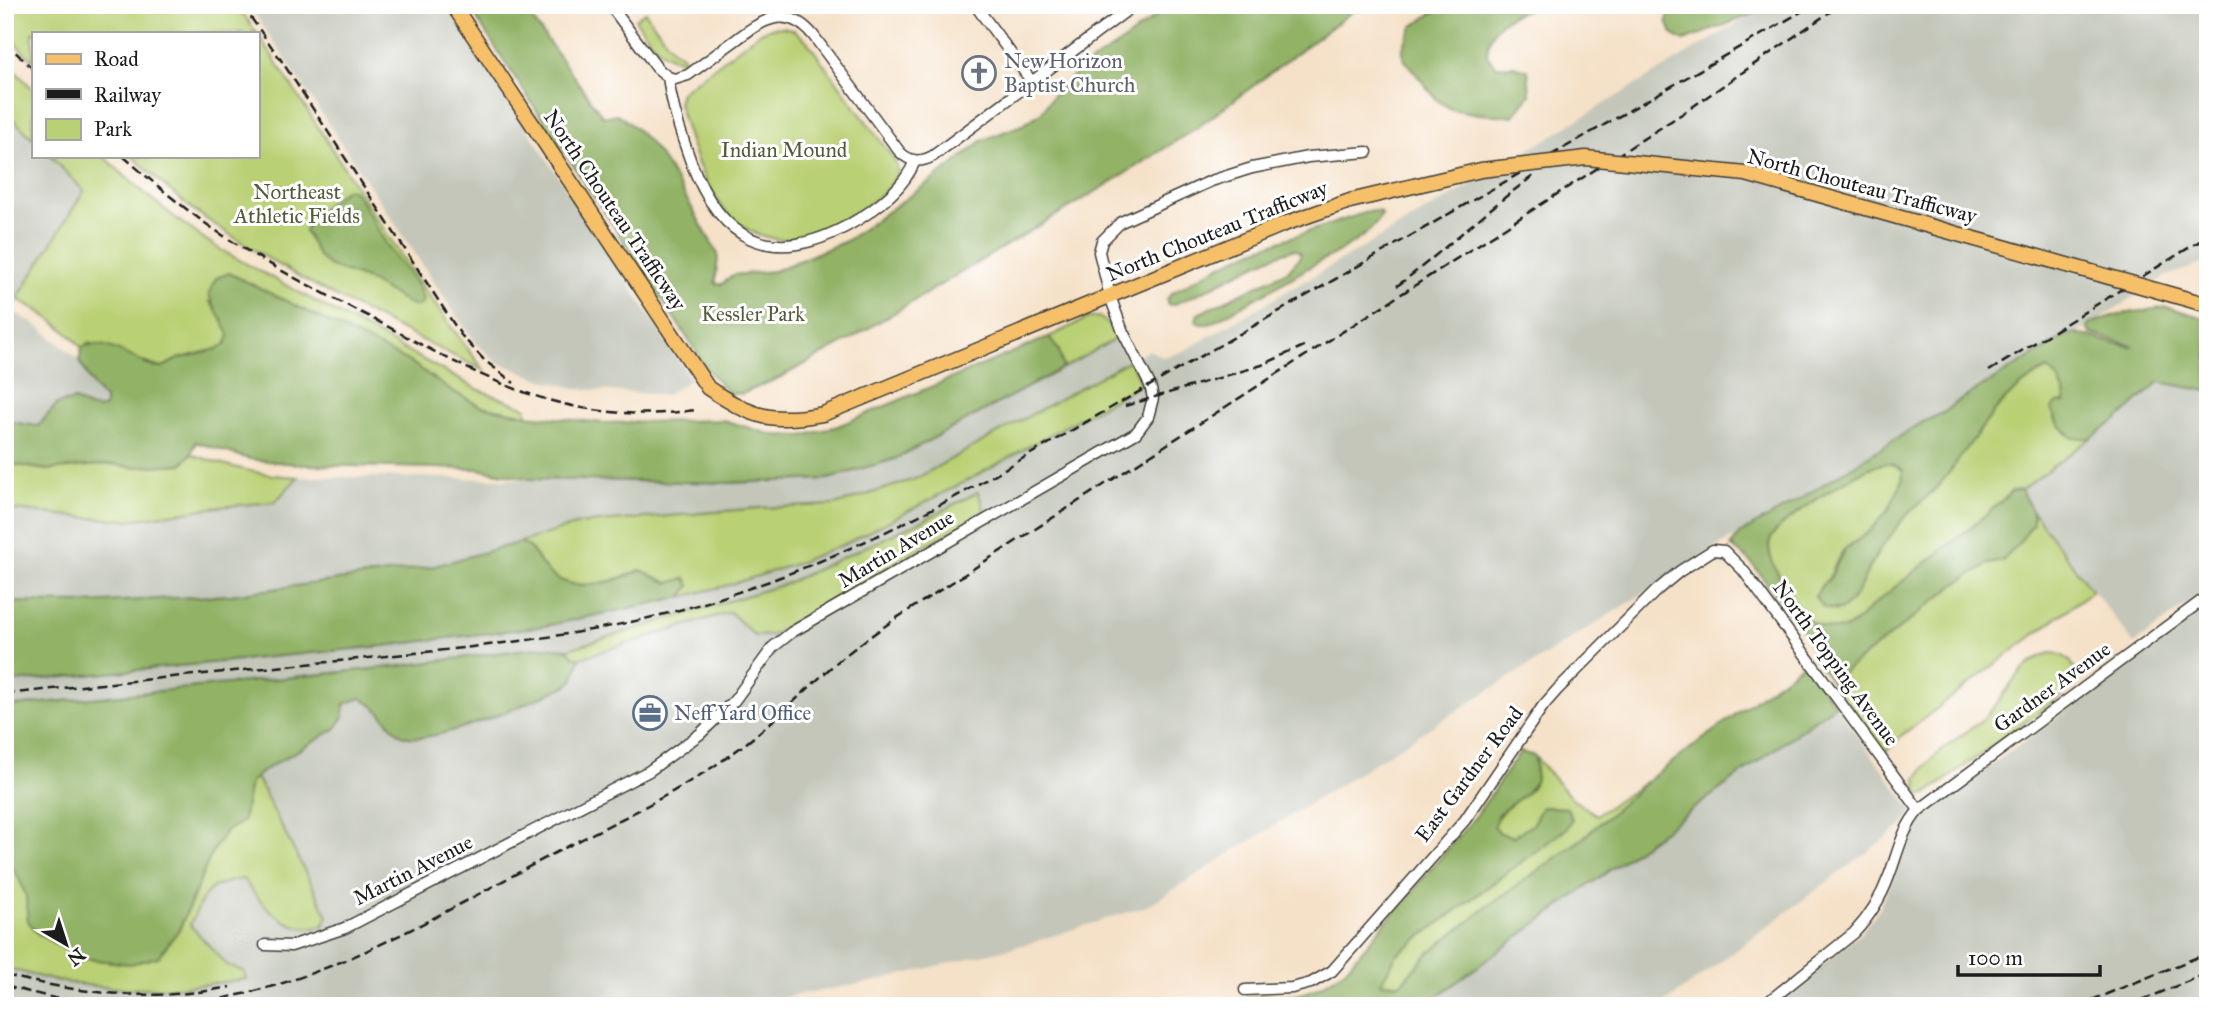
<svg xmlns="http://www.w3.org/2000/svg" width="2213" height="1011" viewBox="0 0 2213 1011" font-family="'IM FELL Great Primer',serif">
	<rect width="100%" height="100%" fill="#fff"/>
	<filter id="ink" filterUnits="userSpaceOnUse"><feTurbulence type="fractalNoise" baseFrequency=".0143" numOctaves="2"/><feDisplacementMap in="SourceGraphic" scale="14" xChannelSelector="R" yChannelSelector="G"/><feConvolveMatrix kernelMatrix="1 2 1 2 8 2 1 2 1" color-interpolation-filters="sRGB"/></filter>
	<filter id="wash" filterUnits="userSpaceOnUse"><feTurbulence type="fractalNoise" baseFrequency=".00686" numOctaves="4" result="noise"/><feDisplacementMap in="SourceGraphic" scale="28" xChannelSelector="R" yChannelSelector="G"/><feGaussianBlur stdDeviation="1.57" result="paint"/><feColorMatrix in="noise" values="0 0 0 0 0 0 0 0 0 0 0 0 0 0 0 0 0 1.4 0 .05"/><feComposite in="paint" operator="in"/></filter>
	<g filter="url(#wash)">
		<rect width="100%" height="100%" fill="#f5e1c8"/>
		<g fill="#c3c6b9">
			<path d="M249,5H446L691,379L666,395L579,389L543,380L497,362L477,344L460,321Z"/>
			<path d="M1768,5H2208V262L2166,276L2087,327L1725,542L1147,906L1027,944L872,982L733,1006H5V683L384,646L545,626L733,584L795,564L847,543L1141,384L1130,360L915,479L835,505L759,508L579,524L431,567L230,595L86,603L5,602V509L89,518L129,520L219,507L275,502L299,477H395L731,483L828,479L864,470L895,459L937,437L1119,337L1130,360L1149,350L1163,357L1182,352L1457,193Z"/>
			<path d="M5,111L33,139V156H50L84,191L17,299L5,294Z"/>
			<path d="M5,307L38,326L79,360L94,388L105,400V408L100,409L88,407L75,400L57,404L38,427L5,421Z"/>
			<path d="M2159,382L2208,391V589L2134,644L2031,509L2021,490L2122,416Z"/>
			<path d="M2208,606V1006H1771L1860,934L1879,909L1919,818Z"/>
			<path d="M1835,705L1913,811L1902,826L1661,1006H1424Z"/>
		</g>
		<g fill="#b9d074" stroke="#6a7648" stroke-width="2">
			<path d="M5,5H237L263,42C336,152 403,268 485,371C395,327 297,281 214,224C184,205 158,180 132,156H257V33H33V61L5,34Z"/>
			<path d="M645,12L673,50L682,55L685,61C660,59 649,38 635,19Z"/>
			<path d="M783,27L794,30L806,40L893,158C896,163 898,167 897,173C892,199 821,233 796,238C773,243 744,232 728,215C701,185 690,141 678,103L681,92L759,33L771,28Z"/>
			<path d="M5,61L33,89V139L5,111Z"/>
			<path d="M50,156H103C140,191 178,222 221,250L477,389L527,408V415L481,406L448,389L412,363L354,336L210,302L226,323L229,336L225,345L217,349L178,359L161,368L89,343L82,348C63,326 43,312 17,299L84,191Z"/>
			<path d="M1099,317L1109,324L1119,337L1063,368L1059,351L1049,337L1088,318Z"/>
			<path d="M1130,360L1141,384L970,479L847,543L795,564L733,584L681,597L690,586L668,583L641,570C612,583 571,596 546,570C534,558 539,552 520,542L579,524L759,508L835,505L915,479Z"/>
			<path d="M2047,369C2057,375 2066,390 2065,402L2058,403L2052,409L2055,419L2068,435L2091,438L2021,490L2012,491C1970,532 1920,565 1876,603C1867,610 1854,627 1843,629C1831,631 1811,625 1803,616C1797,611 1795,601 1790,594C1782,581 1765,556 1770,540C1776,523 1859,470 1878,465C1888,462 1894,464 1902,470C1907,490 1880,522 1866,534C1859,540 1850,544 1844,550C1833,562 1834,577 1821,586L1824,608L1836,611L1851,600L1881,548L1902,520L1938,486L1987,418L2024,381Z"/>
			<path d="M191,454C230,467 258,475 298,477L275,502L219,507L129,520L89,518L5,509V463L46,470L111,464L133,467L182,464Z"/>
			<path d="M978,492L985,511L772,635L755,636L730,612L580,658L573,656L568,649L785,584L926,519Z"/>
			<path d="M2031,509L2092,591L1902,735L1884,754L1831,682L1956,584L1988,564L2002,561L2021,539L2033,516Z"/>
			<path d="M2051,653C2066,654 2075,663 2077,678L2071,689L1926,794L1918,795L1917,779C1932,751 1961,738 1985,717C2005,698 2021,659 2051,653Z"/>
			<path d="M1536,758L1572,799L1597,815L1651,778L1582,839L1487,907L1430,952L1400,984L1381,983L1396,955L1566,829L1572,819L1567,808L1542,807L1532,825L1513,837L1500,833L1493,826C1502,803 1528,800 1535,781C1537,774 1535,764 1536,758Z"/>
			<path d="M256,777L328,916L323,926C288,936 262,905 243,879C205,885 206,891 190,925L228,966L244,971L246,979C165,992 84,994 5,967V860L9,862L18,875L26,896L28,921L38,934L81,958L130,964L158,957L180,928L212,852L226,831L243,821L250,782Z"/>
		</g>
		<g fill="#92b266" stroke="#576741" stroke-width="2">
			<path d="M468,5H522L603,117L617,114C663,143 690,208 718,254C718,265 715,273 716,284H722L733,275L774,271L846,241L949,168L983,140L1022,125L1041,113L1055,93L1082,68L1122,42L1170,5H1361L1201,125L1115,180L844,343L781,377L742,394L729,393L710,373C631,250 547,129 468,5Z"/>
			<path d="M1444,5H1558C1524,10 1489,14 1487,56L1496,66H1514L1528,70L1530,95L1513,116L1478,114L1451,109L1437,100L1403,58V47L1412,27Z"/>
			<path d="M1672,5H1767L1750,15L1684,41L1672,34L1667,21Z"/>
			<path d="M346,189L353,190C368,208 376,229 389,248C400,266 418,279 423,300L419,306L411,305L366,279L331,267L319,257L305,231C314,211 331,202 346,189Z"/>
			<path d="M1378,211L1382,215C1367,241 1332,254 1308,268C1275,288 1242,306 1209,324H1200L1196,321L1198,314L1288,271L1299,258L1301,253L1295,249C1252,262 1214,289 1172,305L1167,304V299L1172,293L1219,266L1256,249L1367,212Z"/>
			<path d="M229,273L412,363L448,389L481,406L527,415L604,423L723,420L773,435L803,436L838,426L1049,337L1059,351L1063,368L895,459L828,479L731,483L531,479L478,469L304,465L249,459L196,442L191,454L182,464L133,467L111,464L47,470L5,463V421L38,426L57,404L75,400C84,405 95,412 105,407V400L94,388L79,360L82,348C99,336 135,359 153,367L161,368L178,359L217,349L225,345L229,336C226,324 209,300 209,294C210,289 214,283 216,278Z"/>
			<path d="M2167,307L2208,319V391L2159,382L2122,416L2091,438H2073L2059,424L2051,409L2058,403H2065C2066,390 2057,375 2047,369C1991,399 1977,441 1939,485C1927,498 1911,509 1900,522C1894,531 1888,539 1881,548C1866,566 1862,596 1841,610L1824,608L1815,597L1821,586L1830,578L1844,550L1867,533L1888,511L1903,480V470C1894,464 1888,462 1878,465C1859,469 1776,523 1770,540C1765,556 1782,581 1790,594C1795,601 1797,611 1803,616C1811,625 1831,631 1843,629C1854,627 1867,610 1876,603C1920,565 1970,532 2012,491L2021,490L2031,509L2033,524L2016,547L2002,561L1988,564L1956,584L1831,682C1826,674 1819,666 1815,658C1809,644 1804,624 1790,615L1750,561L1731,546L1739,534L1795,502L1923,422L1945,412L1954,404L2067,335C2081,330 2115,347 2134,346L2095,335L2090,333L2087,327L2089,324L2116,315Z"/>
			<path d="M520,542C539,552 534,558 546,570C571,596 612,583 641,570L668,583L686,578L690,586L681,597L545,626L384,646L5,683V602L86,603L230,595L431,567Z"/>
			<path d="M542,647L568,649L573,656L580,658L574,679L568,685C538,698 430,749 402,735C392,729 387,719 379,711C374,706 367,702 361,698L344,704V717L335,729L266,769L250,782L243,821L226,831L212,852L180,928L158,957L130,964L81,958L38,934L28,921L26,896L18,876L5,860V707L400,666Z"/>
			<path d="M1804,663L1835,705L1424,1006H1369L1368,1000L1359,1006H1241L1243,1001C1266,991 1277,999 1297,995C1315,991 1331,980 1346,969L1476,816L1520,752L1535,756L1536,780L1525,794L1498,814L1494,826L1500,833L1513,837L1532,825L1542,807L1567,808L1572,819L1566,829L1396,955L1381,983L1400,984L1430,952L1487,907L1582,839L1651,778Z"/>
		</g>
	</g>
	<g filter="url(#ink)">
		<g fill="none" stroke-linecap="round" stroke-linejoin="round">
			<g stroke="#3d3a36" stroke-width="13">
				<g id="minor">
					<path d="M610,5L657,68L668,77C671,101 677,122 685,145C712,229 759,273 847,226C874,211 903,190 915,161"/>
					<path d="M975,5L1032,82"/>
					<path d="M668,77L675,79L688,75C703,64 718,53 733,42C760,22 785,2 813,35L899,151C909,162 920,163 933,156L1134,5"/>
					<path d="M265,945L291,946L345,928L649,771L700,734L734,701L773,647L792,632L1136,433L1148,417L1153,398L1150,385L1123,332L1110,296L1099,252L1102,241L1121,222L1211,181L1252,168L1308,157L1367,152"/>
					<path d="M1245,990L1292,988L1311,983L1332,971L1465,820L1543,706L1557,690L1657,590L1680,571L1713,550L1724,551L1743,570L1919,810"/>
					<path d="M1763,1006L1854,933C1870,916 1881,898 1889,876C1898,853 1902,829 1919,810L2208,596"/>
				</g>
			</g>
			<g stroke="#3d3a36" stroke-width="17">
				<path id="major" d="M453,5L708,388C752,417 771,424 823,414L1284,224L1350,201"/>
			</g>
			<use href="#minor" stroke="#fff" stroke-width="10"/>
			<use href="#major" stroke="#f6c06b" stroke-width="14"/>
			<g stroke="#1c1c1c" stroke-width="2.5" stroke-dasharray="10 5" stroke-linecap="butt">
				<path d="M242,5L281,60L461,335L484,360L514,383"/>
				<path d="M5,42L33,69"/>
				<path d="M123,156C156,185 190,214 227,238C272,267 319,291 366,315C479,375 562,428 696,410"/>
				<path d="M1397,286C1445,250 1488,208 1536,174"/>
				<path d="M5,301L15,305"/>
				<path d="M1989,371L2208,236"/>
				<path d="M1125,406L1262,365L1304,346"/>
				<path d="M5,694C119,682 234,671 348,660C443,650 538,642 631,622C749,596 860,548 966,491L1813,5"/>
				<path d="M5,975C80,994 154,1002 230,987"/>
				<path d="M5,986L54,998L129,1006"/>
				<path d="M163,1006C307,997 428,920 553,854C618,820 687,789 745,744C777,719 805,690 836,663C855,647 875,633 895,619L1685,112L1840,5"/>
				<path d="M2077,1006L2208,953"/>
				<path d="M2128,1006L2208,973"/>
			</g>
			<g stroke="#3d3a36" stroke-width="17" stroke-linecap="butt">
				<path id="major-bridge" d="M1350,201L1481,170L1586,158L1746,174L2208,305"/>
			</g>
			<use href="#major-bridge" stroke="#f6c06b" stroke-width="14"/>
		</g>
	</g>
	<defs>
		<g id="church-ring" transform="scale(1.75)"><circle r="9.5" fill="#fff" stroke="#6b7280" stroke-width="1.5"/><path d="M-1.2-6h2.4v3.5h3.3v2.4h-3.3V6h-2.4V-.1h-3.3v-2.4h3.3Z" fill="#6b7280"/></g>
		<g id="office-ring" transform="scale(1.75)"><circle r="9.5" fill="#fff" stroke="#5c6f8a" stroke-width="1.5"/><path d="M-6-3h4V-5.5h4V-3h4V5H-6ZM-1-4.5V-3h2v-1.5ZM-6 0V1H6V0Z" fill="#5c6f8a"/></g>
	</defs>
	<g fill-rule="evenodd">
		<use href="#church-ring" x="979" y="73"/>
		<use href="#office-ring" x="650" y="713"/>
	</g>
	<g text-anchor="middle" stroke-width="6" stroke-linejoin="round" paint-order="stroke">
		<g font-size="21" fill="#5b616d" stroke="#fff" text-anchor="start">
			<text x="1004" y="68">New Horizon<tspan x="1004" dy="24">Baptist Church</tspan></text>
		</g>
		<g font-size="21" fill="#535b3b" stroke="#fff">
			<text x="784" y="157">Indian Mound</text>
			<text x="297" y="199">Northeast<tspan x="297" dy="24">Athletic Fields</tspan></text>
			<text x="753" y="321">Kessler Park</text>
		</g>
		<g font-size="21" fill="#1c1c1c" stroke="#fff">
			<text transform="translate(1862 186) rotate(15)" y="7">North Chouteau Trafficway</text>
			<text transform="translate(615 210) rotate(56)" y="7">North Chouteau Trafficway</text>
			<text transform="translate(1217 231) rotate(-22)" y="7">North Chouteau Trafficway</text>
			<text transform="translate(896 549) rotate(-31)" y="7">Martin Avenue</text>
			<text transform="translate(1836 663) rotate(54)" y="7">North Topping Avenue</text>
			<text transform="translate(2052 687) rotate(-36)" y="7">Gardner Avenue</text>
			<text transform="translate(1469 774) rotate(-53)" y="7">East Gardner Road</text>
			<text transform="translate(413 870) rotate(-27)" y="7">Martin Avenue</text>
		</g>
		<g font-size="21" fill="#4e5e75" stroke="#fff" text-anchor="start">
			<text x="674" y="720">Neff Yard Office</text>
		</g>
	</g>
	<rect width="2213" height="1011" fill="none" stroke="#fff" stroke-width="28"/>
	<rect x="32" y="32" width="228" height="126" fill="#ffffff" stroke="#a4a4a4" stroke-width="2"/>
	<rect x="46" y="54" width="35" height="10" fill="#f6c06b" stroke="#a4a4a4" stroke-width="2"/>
	<text x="94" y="66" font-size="21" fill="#1c1c1c">Road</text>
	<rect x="46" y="89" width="35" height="10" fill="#1c1c1c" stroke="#a4a4a4" stroke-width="2"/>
	<text x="94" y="102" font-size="21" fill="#1c1c1c">Railway</text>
	<rect x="46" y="119" width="35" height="21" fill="#b9d074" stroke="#a4a4a4" stroke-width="2"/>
	<text x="94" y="136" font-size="21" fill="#1c1c1c">Park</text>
	<g transform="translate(66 944) rotate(141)" stroke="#ffffff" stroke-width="5" paint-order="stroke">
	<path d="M0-5L12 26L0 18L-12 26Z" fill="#1c1c1c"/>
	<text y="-10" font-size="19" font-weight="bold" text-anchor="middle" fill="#1c1c1c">N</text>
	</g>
	<path d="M1958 965v10h142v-10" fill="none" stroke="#1c1c1c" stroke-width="3.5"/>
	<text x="1968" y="965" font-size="21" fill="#1c1c1c" stroke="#ffffff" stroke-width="5" paint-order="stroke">100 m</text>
</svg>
